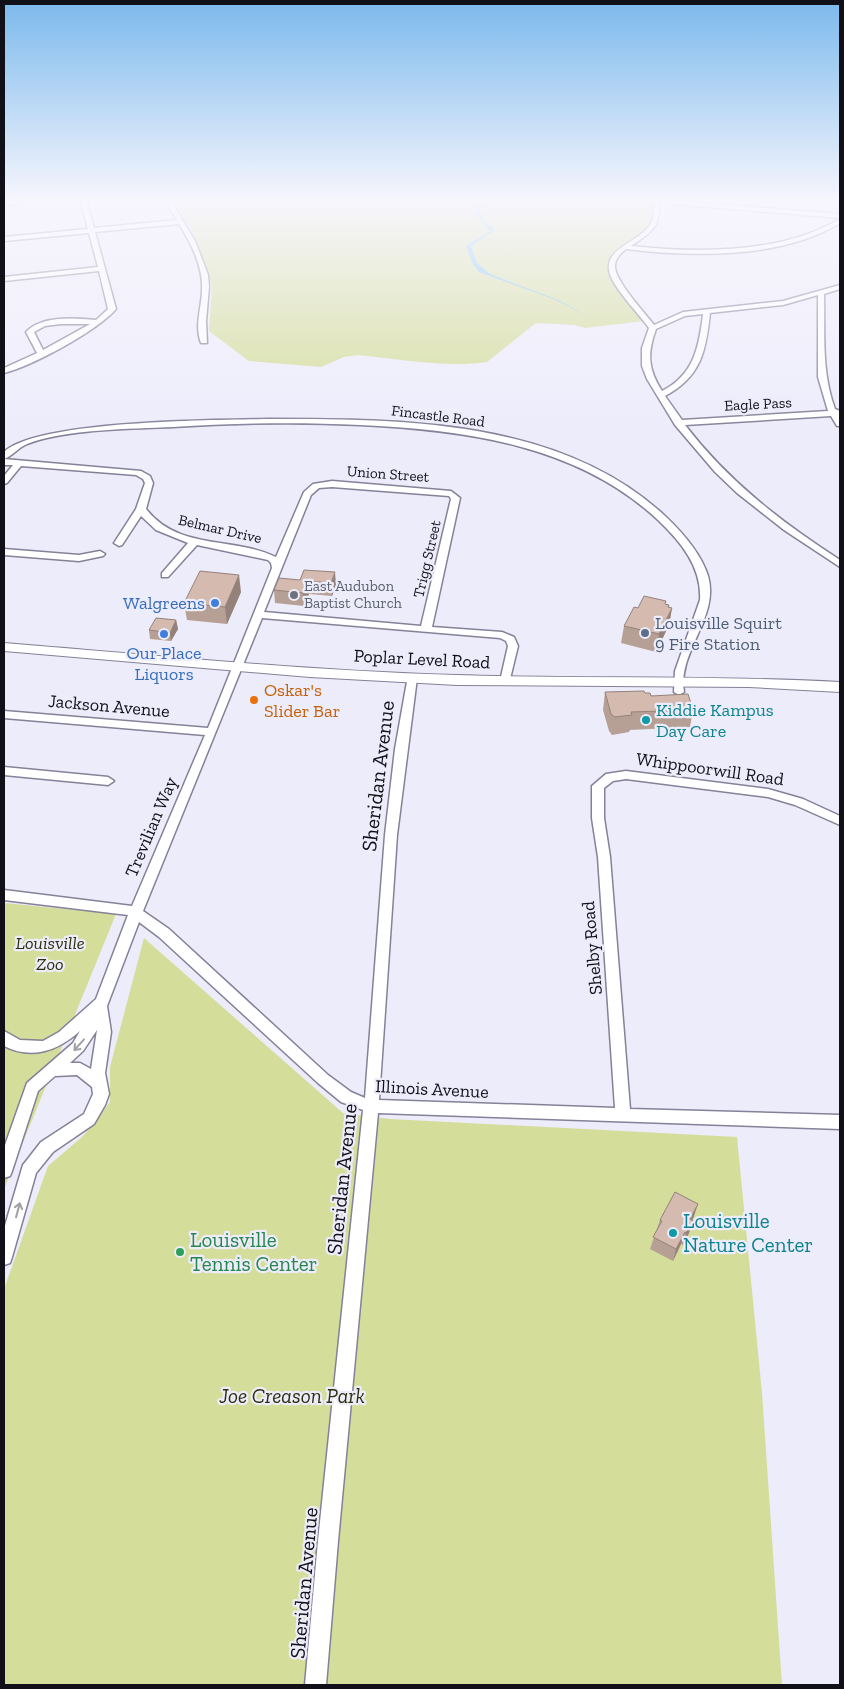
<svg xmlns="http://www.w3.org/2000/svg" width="844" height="1689" viewBox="0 0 844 1689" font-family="'Zilla Slab',serif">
	<rect width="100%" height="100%" fill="#edecfb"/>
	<g fill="#d4dd9a">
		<path d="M173,199H653C654,208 655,218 650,226C639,242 595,250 611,279C619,294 634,308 644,321L585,328L575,325L536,323L487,362C446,368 400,359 358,355L344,357L321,367L249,361L209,331L212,286L191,228Z"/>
		<path d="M4,903L116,914L4,1189Z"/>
		<path d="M144,938L343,1113L390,1119L737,1137L762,1393L782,1685H4V1289L48,1166L83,1136L110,1102V1067Z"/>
	</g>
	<path fill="#77c0f2" d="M479,199L485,201L479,212L485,222L495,230L471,246L477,263L490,274L558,300L591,318L556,300L479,272L473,264L466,246L490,231L475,213L481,203Z"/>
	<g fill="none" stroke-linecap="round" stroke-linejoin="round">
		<g stroke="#848198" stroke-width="3">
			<g id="minor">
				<path d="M31,199H54L4,206V202Z"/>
				<path d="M80,199H86L94,228L177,220L164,199H170L195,241L208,275L209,287L206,321L207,343H201C194,325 202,307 202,289C203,266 191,243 179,224L95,232L116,309C97,331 32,366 4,373V368L37,353L26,332C42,315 74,318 96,320L108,309L99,271L4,281V277L98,267L89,233L4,241V237L88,229ZM61,324H90L43,350L34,332L45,326Z"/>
				<path d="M653,199L840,214V218L659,203C661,228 650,233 631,246C696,253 780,254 838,220L840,219V223C782,259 691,257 626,249C621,253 615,259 615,265C613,279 645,313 654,325L683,312L783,301L840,285V289L824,294C825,333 821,371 835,409L840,411V426H837L831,416L685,425C728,481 781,522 840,560V567L784,530L737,493L715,472L675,425L647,379L642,366V348L649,328C638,313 620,295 612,279C597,249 638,244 650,225C655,218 654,208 653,199ZM818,295V377L828,411L682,420L665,396C701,377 706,351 710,313L783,305ZM703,314C699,347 694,375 662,391C648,369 647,354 656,329L685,316Z"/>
				<path d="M269,419C402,419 560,419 664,515C681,531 701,553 708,576C720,617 677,652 684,692L679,695L674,692L675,671L700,600C702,567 681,542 658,520C578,445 466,430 360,425C298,422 236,423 173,427C131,429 66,429 27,444C18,448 12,456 4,459L141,471L150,476L153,483L146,509C179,551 232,536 276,557L304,492L313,484L332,481L451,491L460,498L432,627L502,632L514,637L518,646L509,683L505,684L500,681L508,646L506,641L500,638L262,618L143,911L169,929L328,1075L351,1092L365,1098L385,835L395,749L408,676L412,675L417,678L397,835L379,1100L615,1108L598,857L592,818V786L606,774L626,771L768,789L803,799L840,816V825L795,805L768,797L626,779L613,781L604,788V818L610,857L630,1109L840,1115V1129L378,1113L338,1541L326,1685H305L318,1541L363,1110L341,1102L318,1083L159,937L139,922L107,1006L111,1032L105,1073L109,1094L105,1105L94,1124L53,1152L36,1173L12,1257L10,1263L4,1265V1229L23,1165L41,1142L84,1114L93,1094L92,1087L77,1075L55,1076L38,1091L12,1171L10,1176L4,1178V1148L27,1083L73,1043L80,1031C58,1051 31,1060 4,1046V1031L20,1040L43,1041L59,1032L96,999L128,915L4,900V890L132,906L205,735L4,718V711L208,728L272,568L271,563L268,560L197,545L168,577H162V573L188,543L156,530L141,516L122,545L119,546L114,543L136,509L145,483L143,479L136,475L21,466L7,483L4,484V476L13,465H4V452C37,420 218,420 269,419ZM332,487L449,496L451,499L421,626L264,612L311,495L319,488ZM97,1030L91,1069L80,1063H70L83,1051Z"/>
				<path d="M4,549L79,555L100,551L105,554L103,556L79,561L4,555Z"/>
				<path d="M4,767L108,777L114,781L108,785L4,775Z"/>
			</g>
		</g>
		<g stroke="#848198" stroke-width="2">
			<path id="secondary" d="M4,643C155,655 306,671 457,675C585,679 712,675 840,682V692L749,687L457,685L310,677L4,651Z"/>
		</g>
		<use href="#minor" fill="#fff" fill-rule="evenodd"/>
		<use href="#secondary" fill="#fff" fill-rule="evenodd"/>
	</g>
	<g fill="#b6a096">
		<path d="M304,570L336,585L332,596L309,594L304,606L275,603L274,590L300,580Z"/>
		<path d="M241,592L227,624L187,620L184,603Z"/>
		<path d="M666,604L669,605V608H672L669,625L656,652L621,643L624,626L638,608Z"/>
		<path d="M176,620L178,629L171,641L150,639L149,630Z"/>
		<path d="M605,692L645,693L693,710L690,727L630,730L629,732L612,735L609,731L603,710Z"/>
		<path d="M694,1216L692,1220L689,1233L683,1245L681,1244L673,1261L650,1249L660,1220Z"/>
	</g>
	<g fill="#94827a">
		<path d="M335,572L336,585L332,596L331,583Z"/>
		<path d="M239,575L241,592L227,624L225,607Z"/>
		<path d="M308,581L309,594L304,606L303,593Z"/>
		<path d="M669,605L667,619L672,608L669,625L656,652L659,634Z"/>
		<path d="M176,620L178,629L171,641L170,633Z"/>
		<path d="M698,1204L694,1216L687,1232L690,1219Z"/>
		<path d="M693,1221L689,1233L683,1245L686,1233Z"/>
		<path d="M685,1232L681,1244L673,1261L676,1249Z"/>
	</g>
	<g fill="#d4baaf" stroke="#94827a">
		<path d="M304,570L335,572L331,583L308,581L303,593L274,590L279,578L300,580Z"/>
		<path d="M200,571L239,575L225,607L184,603Z"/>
		<path d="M644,596L666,601L665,604L669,605L668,607L672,608L659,634L624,626L634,607L638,608Z"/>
		<path d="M156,618L176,620L170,633L149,630Z"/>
		<path d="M644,691L645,693H650L651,696L688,694L693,710L631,712L632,715L615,717L611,714L605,692Z"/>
		<path d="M675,1192L698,1204L690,1219L693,1221L689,1228L686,1233L685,1232L676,1249L653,1237L662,1221L660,1220Z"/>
	</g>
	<defs><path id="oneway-shaft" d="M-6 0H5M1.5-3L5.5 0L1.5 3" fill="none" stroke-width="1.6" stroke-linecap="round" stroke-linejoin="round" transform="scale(1.25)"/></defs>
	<g stroke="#a09fa3">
		<use href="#oneway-shaft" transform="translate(79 1045) rotate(132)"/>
		<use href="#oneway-shaft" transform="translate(18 1210) rotate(-75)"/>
	</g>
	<linearGradient id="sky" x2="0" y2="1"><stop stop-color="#7bb9ec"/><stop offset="0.46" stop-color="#f7f6fd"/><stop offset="1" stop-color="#f7f6fd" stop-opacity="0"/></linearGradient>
	<rect width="844" height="436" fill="url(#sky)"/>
	<circle fill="#6b7280" stroke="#edecfb" stroke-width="2" cx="294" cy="595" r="5"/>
	<g fill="#3f7fe0" stroke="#edecfb" stroke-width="2">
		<circle cx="215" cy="603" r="5"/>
		<circle cx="164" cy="634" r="5"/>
	</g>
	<circle fill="#5c6f8a" stroke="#edecfb" stroke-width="2" cx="645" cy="633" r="5"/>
	<circle fill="#e8710a" stroke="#edecfb" stroke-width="2" cx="254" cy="700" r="5"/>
	<g fill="#0f9aa8" stroke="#edecfb" stroke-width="2">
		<circle cx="646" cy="720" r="5"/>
		<circle cx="673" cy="1233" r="5"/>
	</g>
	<circle fill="#2e9e5b" stroke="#edecfb" stroke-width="2" cx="180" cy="1252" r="5"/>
	<g text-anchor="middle" stroke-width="4.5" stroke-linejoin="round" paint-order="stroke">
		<g font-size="15" fill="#111018" stroke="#edecfb">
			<text transform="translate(758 404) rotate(-3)" y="5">Eagle Pass</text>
			<text transform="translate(438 416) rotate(7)" y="5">Fincastle Road</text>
			<text transform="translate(388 474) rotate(4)" y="5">Union Street</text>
			<text transform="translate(220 529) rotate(13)" y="5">Belmar Drive</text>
			<text transform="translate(427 559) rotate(-77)" y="5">Trigg Street</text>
		</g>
		<g font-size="15" fill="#5b616d" stroke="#edecfb" text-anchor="start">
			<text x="304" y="591">East Audubon<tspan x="304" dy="17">Baptist Church</tspan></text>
		</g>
		<g font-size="18" fill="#366cbe" stroke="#edecfb" text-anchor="end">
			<text x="205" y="609">Walgreens</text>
			<text x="164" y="659" text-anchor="middle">Our Place<tspan x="164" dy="21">Liquors</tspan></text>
		</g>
		<g font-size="18" fill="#4e5e75" stroke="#edecfb" text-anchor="start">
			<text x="655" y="629">Louisville Squirt<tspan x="655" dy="21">9 Fire Station</tspan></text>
		</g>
		<g font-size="18" fill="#111018" stroke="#edecfb">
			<text transform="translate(422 659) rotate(3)" y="6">Poplar Level Road</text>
			<text transform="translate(109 706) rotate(5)" y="6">Jackson Avenue</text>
			<text transform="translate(710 769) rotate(8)" y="6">Whippoorwill Road</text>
			<text transform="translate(151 827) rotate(-67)" y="6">Trevilian Way</text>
			<text transform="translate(592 948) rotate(-95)" y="6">Shelby Road</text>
			<text transform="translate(432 1089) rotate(3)" y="6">Illinois Avenue</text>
		</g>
		<g font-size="18" fill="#c56008" stroke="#edecfb" text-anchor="start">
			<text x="264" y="696">Oskar's<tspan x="264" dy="21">Slider Bar</tspan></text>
		</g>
		<g font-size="18" fill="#0d838f" stroke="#edecfb" text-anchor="start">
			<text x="656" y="716">Kiddie Kampus<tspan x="656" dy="21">Day Care</tspan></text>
		</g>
		<g font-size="18" font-style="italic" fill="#2c2f0d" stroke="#edecfb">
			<text x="50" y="949">Louisville<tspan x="50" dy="21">Zoo</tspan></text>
		</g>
		<g font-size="21" fill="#111018" stroke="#edecfb">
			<text transform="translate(378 776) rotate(-83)" y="7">Sheridan Avenue</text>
			<text transform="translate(342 1179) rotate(-84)" y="7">Sheridan Avenue</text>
			<text transform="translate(304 1583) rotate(-85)" y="7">Sheridan Avenue</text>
		</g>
		<g font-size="21" fill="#0d838f" stroke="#edecfb" text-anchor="start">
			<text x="683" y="1228">Louisville<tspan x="683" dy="24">Nature Center</tspan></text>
		</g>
		<g font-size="21" fill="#27864d" stroke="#edecfb" text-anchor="start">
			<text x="190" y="1247">Louisville<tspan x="190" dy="24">Tennis Center</tspan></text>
		</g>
		<g font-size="21" font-style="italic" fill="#2c2f0d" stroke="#edecfb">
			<text x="292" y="1403">Joe Creason Park</text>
		</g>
	</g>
	<rect width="844" height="1689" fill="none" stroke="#111018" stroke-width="10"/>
</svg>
